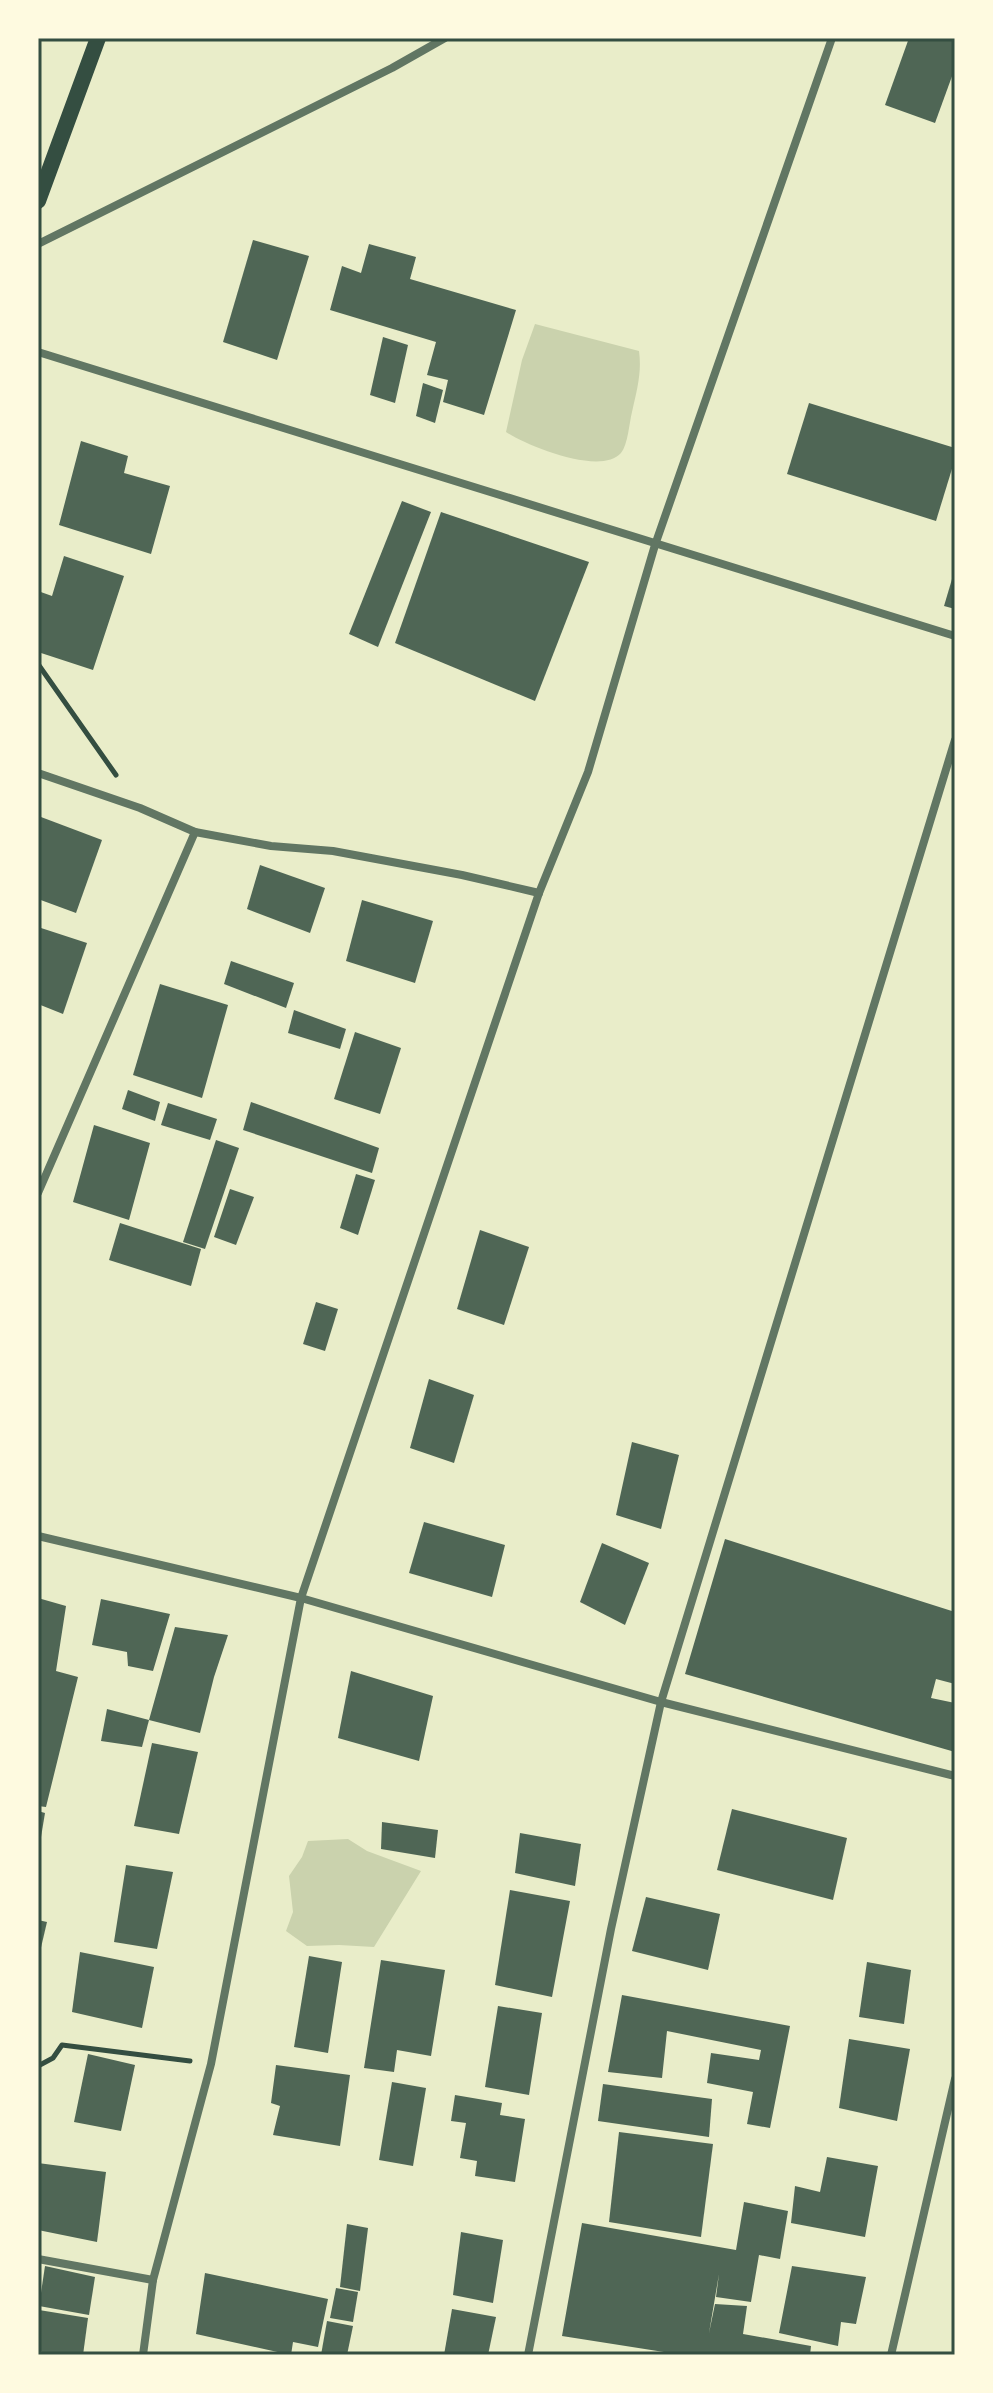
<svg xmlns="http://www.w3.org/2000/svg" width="993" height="2393" viewBox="0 0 993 2393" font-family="Poppins,sans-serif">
	<rect width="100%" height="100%" fill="#e9edc9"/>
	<g fill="#cad2ad">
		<path d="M535,324L639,351C642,372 637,390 632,412C629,424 628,444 621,453C601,476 527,446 506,432L522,360Z"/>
		<path d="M348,1839L367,1851L421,1871L374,1947L339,1945L307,1946L286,1931L293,1912L289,1876L302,1857L308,1841Z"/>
	</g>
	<g fill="#4f6655">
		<path d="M909,38H955V68L935,123L885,105Z"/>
		<path d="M253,240L309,256L277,360L223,342Z"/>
		<path d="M369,244L416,257L410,279L516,310L484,415L443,402L448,380L427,375L436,342L330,310L342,266L361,273Z"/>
		<path d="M383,337L408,345L395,403L370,395Z"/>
		<path d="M423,383L443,390L435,423L416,416Z"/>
		<path d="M809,403L955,448V459L936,521L787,474Z"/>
		<path d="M81,441L128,456L124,473L170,486L151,554L59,525Z"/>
		<path d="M402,501L431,512L378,647L349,634Z"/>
		<path d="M441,512L589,562L535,701L395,643Z"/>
		<path d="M64,556L124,576L93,670L38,652V591L52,596Z"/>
		<path d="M955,569V609L944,606Z"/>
		<path d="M41,817L102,840L76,913L38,899V825Z"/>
		<path d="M260,865L325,888L310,933L247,909Z"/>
		<path d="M362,900L433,921L415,983L346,961Z"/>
		<path d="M38,927L87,943L63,1014L38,1004Z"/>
		<path d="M231,961L294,983L286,1008L224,984Z"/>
		<path d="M160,984L228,1005L202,1098L133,1075Z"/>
		<path d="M294,1010L346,1029L340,1049L288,1033Z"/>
		<path d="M355,1032L401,1048L380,1114L334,1099Z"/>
		<path d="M128,1090L160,1102L155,1121L122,1109Z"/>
		<path d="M251,1102L379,1148L372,1173L243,1130Z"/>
		<path d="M168,1103L217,1119L210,1140L161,1125Z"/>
		<path d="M94,1125L150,1143L129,1220L73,1202Z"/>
		<path d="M216,1140L239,1148L205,1249L183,1242Z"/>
		<path d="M356,1174L375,1180L358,1235L340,1228Z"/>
		<path d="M230,1189L254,1197L236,1245L214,1237Z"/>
		<path d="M120,1223L201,1249L191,1286L109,1260Z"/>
		<path d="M480,1230L529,1247L504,1325L457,1309Z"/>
		<path d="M316,1302L338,1309L325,1351L303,1344Z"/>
		<path d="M429,1379L474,1395L454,1463L410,1448Z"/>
		<path d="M632,1442L679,1455L661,1529L616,1515Z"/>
		<path d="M424,1522L505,1545L492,1597L409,1573Z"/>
		<path d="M725,1539L955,1612L952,1621L955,1622V1684L936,1679L931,1698L955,1703V1752L685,1674Z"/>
		<path d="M602,1543L649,1563L625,1625L580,1602Z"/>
		<path d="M38,1598L66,1606L56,1671L78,1677L46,1807L38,1806Z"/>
		<path d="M101,1599L170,1614L153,1671L128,1666L127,1652L92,1645Z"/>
		<path d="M175,1627L228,1635L214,1677L200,1733L149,1720Z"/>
		<path d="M351,1671L433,1696L419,1761L338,1738Z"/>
		<path d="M107,1709L149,1720L142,1747L101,1741Z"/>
		<path d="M152,1743L198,1752L179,1834L134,1826Z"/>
		<path d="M732,1809L847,1838L833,1900L717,1870Z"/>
		<path d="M38,1811L45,1813L40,1843H38Z"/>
		<path d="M382,1822L438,1830L435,1858L381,1849Z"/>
		<path d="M520,1833L581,1844L575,1886L515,1873Z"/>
		<path d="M126,1865L173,1872L157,1949L114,1942Z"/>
		<path d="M510,1890L570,1901L552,1997L495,1985Z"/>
		<path d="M646,1897L720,1914L708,1970L632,1951Z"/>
		<path d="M38,1920L47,1922L39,1956H38Z"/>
		<path d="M80,1952L154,1967L142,2028L72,2012Z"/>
		<path d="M309,1956L342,1962L328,2053L294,2047Z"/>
		<path d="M381,1960L445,1970L431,2056L397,2050L394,2072L364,2068Z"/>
		<path d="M867,1962L911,1970L904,2024L859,2017Z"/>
		<path d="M622,1995L790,2026L770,2128L747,2124L753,2092L707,2083L711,2053L759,2060L761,2050L667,2031L662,2078L608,2072Z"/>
		<path d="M498,2006L542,2013L529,2095L485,2087Z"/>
		<path d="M849,2039L910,2049L897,2121L839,2108Z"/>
		<path d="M88,2054L135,2065L121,2131L74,2122Z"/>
		<path d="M276,2065L350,2075L340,2146L273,2135L280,2106L271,2103Z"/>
		<path d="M392,2082L426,2088L413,2166L379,2160Z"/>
		<path d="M603,2084L712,2099L709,2137L598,2121Z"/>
		<path d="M455,2095L502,2103L500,2115L525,2119L515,2182L475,2176L477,2161L460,2158L466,2123L451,2121Z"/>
		<path d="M619,2132L713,2144L701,2237L609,2222Z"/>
		<path d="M827,2157L878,2166L865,2237L791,2223L795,2186L820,2192Z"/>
		<path d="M38,2163L106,2172L97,2242L38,2230Z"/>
		<path d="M744,2202L788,2211L780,2259L759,2255L751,2302L716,2297L719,2274L709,2333L715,2304L747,2306L743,2334L811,2346L810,2355H683L562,2336L582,2223L736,2250Z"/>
		<path d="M347,2224L368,2228L360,2291L340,2287Z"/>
		<path d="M461,2232L503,2240L493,2303L453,2295Z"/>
		<path d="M45,2266L95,2277L89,2315L39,2306Z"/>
		<path d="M792,2266L866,2277L856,2324L841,2322L838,2346L779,2333Z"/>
		<path d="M205,2273L328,2299L318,2347L293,2342L291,2355L196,2334Z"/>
		<path d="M336,2288L358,2292L353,2322L330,2318Z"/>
		<path d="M452,2309L496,2317L488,2355H444Z"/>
		<path d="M39,2310L88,2318L83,2355H55L38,2351Z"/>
		<path d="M327,2321L353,2326L347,2355H321Z"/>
	</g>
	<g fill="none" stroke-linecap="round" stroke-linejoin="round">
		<g stroke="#344e41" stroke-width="5">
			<path d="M38,664L116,775"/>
			<path d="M38,2066L53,2058L62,2045L190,2061"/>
		</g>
		<g stroke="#617663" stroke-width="8">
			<path d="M38,244L392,68L445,38"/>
			<path d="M38,352L955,636"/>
			<path d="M38,773L140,808L195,832L271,846L333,851L462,875L539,893"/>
			<path d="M38,1193L195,832"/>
			<path d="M38,1536L301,1598L661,1702L955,1776"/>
			<path d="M38,2259L153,2280"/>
			<path d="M143,2355L153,2280L211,2064L301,1598L539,893L588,772L655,545L832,38"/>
			<path d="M528,2355L611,1929L661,1702L955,740"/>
			<path d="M891,2355L955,2079"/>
		</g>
		<path stroke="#344e41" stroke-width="16" d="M38,201L98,38"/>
	</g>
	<rect width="993" height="2393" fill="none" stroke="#fefae0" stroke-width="80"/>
	<rect x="40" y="40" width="913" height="2313" fill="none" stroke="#344e41" stroke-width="3"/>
</svg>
